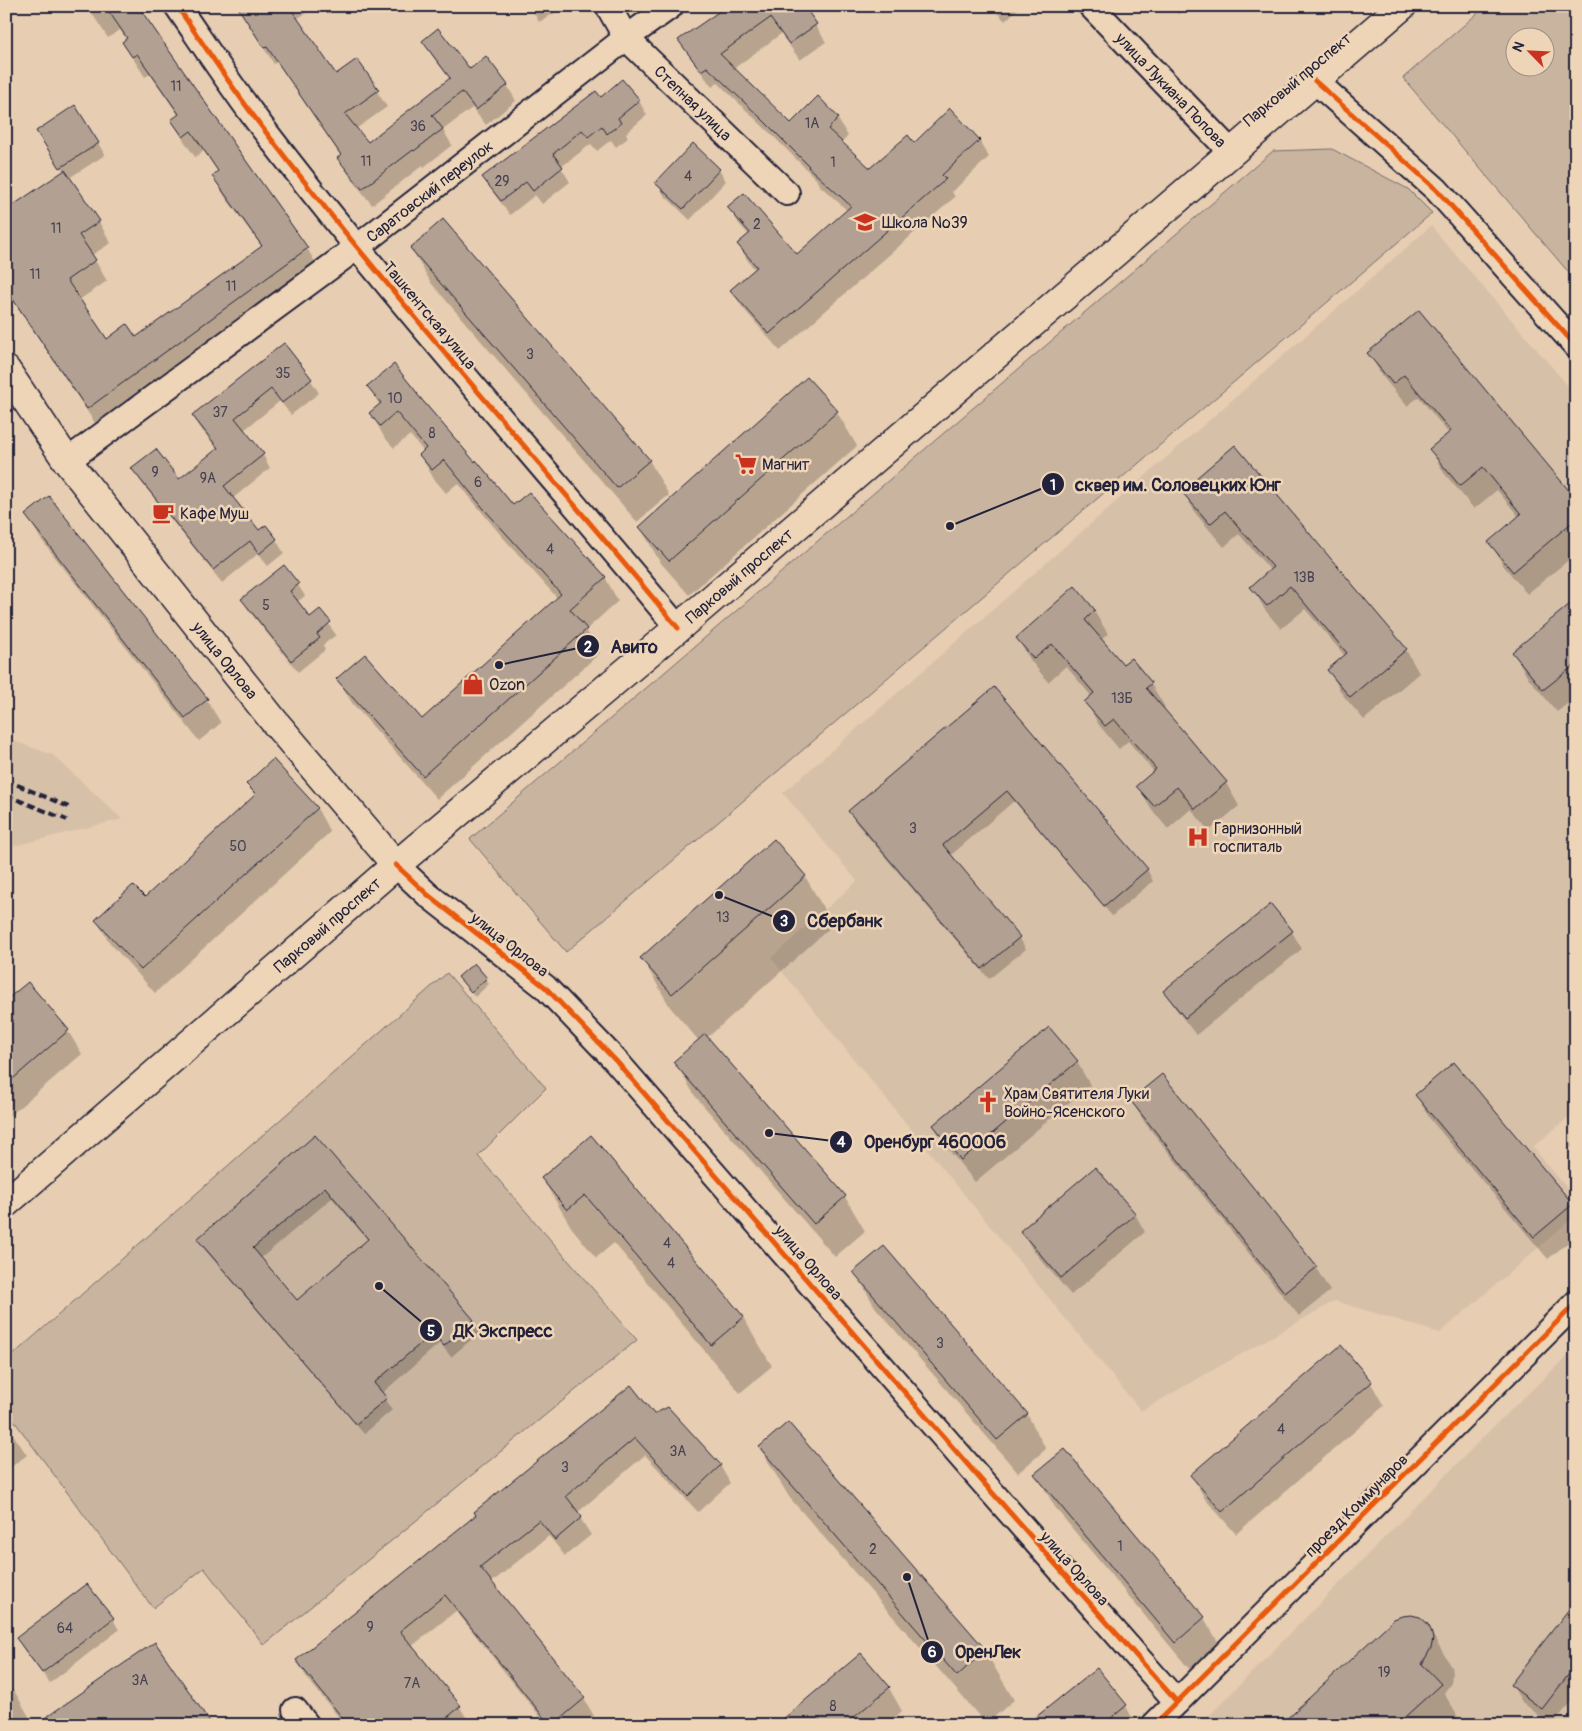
<svg xmlns="http://www.w3.org/2000/svg" width="1582" height="1731" viewBox="0 0 1582 1731" font-family="Pangolin,sans-serif">
	<rect width="100%" height="100%" fill="#e7ceb2"/>
	<filter id="ink" filterUnits="userSpaceOnUse"><feTurbulence type="fractalNoise" baseFrequency=".02" numOctaves="2"/><feDisplacementMap in="SourceGraphic" scale="10" xChannelSelector="R" yChannelSelector="G"/><feConvolveMatrix kernelMatrix="1 2 1 2 8 2 1 2 1" color-interpolation-filters="sRGB"/></filter>
	<g filter="url(#ink)">
		<g fill="#d7c0a8">
			<path d="M1431,226L1576,395V1111L1533,1147L1576,1199V1215L1440,1333L1335,1301L1141,1411L771,958L857,881L783,793Z"/>
			<path d="M6,738L53,755L122,819L6,848Z"/>
			<path d="M1576,1348V1725H1210L1205,1720L1501,1419Z"/>
		</g>
		<g fill="#c9b4a0" stroke="#766b6e" fill-rule="evenodd">
			<path d="M1486,6H1576V281L1403,78ZM1514,38H1544V68H1514Z"/>
			<path d="M1332,149L1408,189L1432,213L566,952L470,839L1273,151Z"/>
			<path d="M447,973L546,1088L478,1156L637,1340L264,1645L204,1568L153,1608L6,1410V1361Z"/>
		</g>
		<g fill="#0003" fill-rule="evenodd">
			<path d="M87,6H138L307,248L319,269L99,429L6,290V211L64,172L44,142L98,143L105,155L69,178L99,222L111,243L92,255L107,281L79,300L107,340L136,339L262,247L225,197L213,176L219,173L204,151L195,157L184,141L172,120L179,116L150,74L145,77L123,43L127,40L120,30L108,38Z"/>
			<path d="M250,6H316L297,19L335,76L357,61L387,107L356,129L368,144L450,79L433,57L423,41L470,71L507,85L516,101L486,125L472,108L443,130L452,145L424,167L423,165L372,205L348,174L339,158L341,156L277,62L274,64L251,28L242,12Z"/>
			<path d="M530,6H567L539,22Z"/>
			<path d="M729,6H816L807,12L826,42L800,60L781,34L733,69L791,125L838,119L848,136L841,143L870,170L914,144L979,140L989,157L952,192L955,197L780,351L742,307L732,290L755,270L748,261L738,244L749,235L739,224L729,207L797,256L848,211L819,185L816,179L774,137L718,83L712,87L690,57L680,40Z"/>
			<path d="M991,6H1021L1005,21Z"/>
			<path d="M1171,6H1188L1178,14Z"/>
			<path d="M622,81L639,101L647,115L626,133L628,138L616,147L611,140L597,151L591,144L561,167L570,182L542,204L535,195L510,215L492,191L483,177L601,99Z"/>
			<path d="M719,170L726,181L690,220L664,195L657,183Z"/>
			<path d="M411,248L649,460L669,495L637,522L431,283Z"/>
			<path d="M1419,312L1576,501V554L1527,594L1503,565L1490,542L1519,517L1497,490L1474,509L1444,473L1431,450L1449,434L1419,397L1407,406L1382,376L1369,353Z"/>
			<path d="M284,345L311,380L319,393L291,415L280,401L243,431L263,455L270,468L232,499L259,532L265,526L276,540L284,553L268,566L258,554L222,583L141,482L133,469L179,480L218,450L201,429L193,416Z"/>
			<path d="M369,387L417,394L513,507L605,577L618,601L586,630L600,653L437,799L352,703L338,680L422,720L558,599L499,533L458,483L446,493L434,479L420,455L424,452L410,435L394,448L384,437L371,413L380,406Z"/>
			<path d="M837,412L857,446L689,595L660,562L640,527Z"/>
			<path d="M1235,447L1406,650L1419,673L1364,720L1342,694L1329,670L1345,656L1305,609L1281,629L1265,610L1252,587L1271,571L1239,534L1224,547L1196,514L1183,491Z"/>
			<path d="M49,498L207,700L221,723L199,741L40,538L27,515Z"/>
			<path d="M284,566L298,585L305,596L297,602L310,619L320,611L336,635L323,645L325,650L298,672L249,611L243,599Z"/>
			<path d="M1075,588L1094,611L1108,634L1101,640L1123,666L1131,659L1151,684L1165,707L1163,709L1226,783L1239,806L1209,831L1191,809L1168,829L1151,809L1138,786L1154,772L1128,741L1119,749L1099,725L1086,702L1092,697L1066,666L1048,682L1031,661L1017,638Z"/>
			<path d="M1576,601V697L1557,712L1526,675L1514,652Z"/>
			<path d="M994,689L1147,869L1153,881L1112,916L1014,801L950,856L1019,937L1026,949L989,979L856,823L850,811Z"/>
			<path d="M248,784L317,808L330,832L155,993L110,943L96,920L145,899L255,797Z"/>
			<path d="M805,876L833,925L707,1038L845,1197L865,1231L835,1257L695,1096L675,1062L699,1041L670,1007L642,958Z"/>
			<path d="M1292,932L1302,949L1196,1035L1175,1008L1165,991Z"/>
			<path d="M474,965L489,984L475,997L460,978Z"/>
			<path d="M28,983L68,1031L82,1054L6,1119V1002Z"/>
			<path d="M1077,1062L1090,1085L975,1182L948,1149L934,1126Z"/>
			<path d="M1417,1096L1572,1205L1576,1211V1236L1548,1259L1430,1119Z"/>
			<path d="M1131,1100L1316,1268L1330,1291L1299,1316L1145,1123Z"/>
			<path d="M591,1136L743,1317L772,1366L740,1393L614,1243L596,1258L571,1227L542,1178Z"/>
			<path d="M315,1137L473,1320L480,1332L451,1357L440,1343L381,1394L392,1410L364,1434L205,1250L198,1239ZM332,1198L368,1240L297,1301L260,1259Z"/>
			<path d="M1576,1140V1156L1570,1145Z"/>
			<path d="M1135,1214L1145,1232L1071,1295L1032,1249L1022,1231Z"/>
			<path d="M855,1272L1027,1414L1046,1449L1018,1473L875,1307Z"/>
			<path d="M1371,1383L1384,1406L1236,1534L1205,1499L1192,1476Z"/>
			<path d="M653,1415L720,1465L730,1483L698,1512L645,1455L577,1513L591,1535L565,1556L549,1536L491,1583L584,1699L594,1716L584,1725H547L456,1611L411,1647L460,1707L470,1724L345,1725L307,1678L297,1661Z"/>
			<path d="M788,1423L985,1651L1014,1700L986,1724L789,1497L760,1448Z"/>
			<path d="M6,1424L27,1455L6,1471Z"/>
			<path d="M1064,1451L1204,1618L1224,1652L1195,1676L1056,1509L1036,1474Z"/>
			<path d="M1576,1602V1695L1553,1725H1551L1522,1702L1512,1685Z"/>
			<path d="M113,1619L119,1630L50,1683L24,1650L18,1639Z"/>
			<path d="M1426,1624L1451,1666L1452,1674L1451,1683L1444,1693L1459,1719L1453,1725H1282Z"/>
			<path d="M155,1644L210,1725H37Z"/>
			<path d="M6,1680L16,1694L34,1725H6Z"/>
			<path d="M889,1688L902,1711L886,1725H778Z"/>
			<path d="M1126,1706L1136,1725H1028Z"/>
		</g>
		<g fill="#b2a092" stroke="#22223b" fill-rule="evenodd">
			<path d="M105,6H138L237,148L308,248L87,409L6,289V210L65,170L100,221L79,235L96,260L67,280L107,339L127,324L136,337L262,246L212,176L218,171L191,131L183,137L171,120L179,114L137,54L132,57L122,42L127,38Z"/>
			<path d="M237,6H289L336,74L357,59L379,90L345,114L368,142L450,78L422,41L438,28L470,69L486,56L508,85L476,110L462,92L432,115L443,129L414,151L413,150L362,189L337,158L341,155L267,47L264,48Z"/>
			<path d="M727,6H804L817,24L789,44L770,18L720,54L791,123L818,96L839,118L828,129L870,168L908,135L914,143L950,108L980,140L942,175L946,179L769,334L730,290L757,267L737,244L750,233L727,207L744,193L797,254L851,206L808,167L809,166L763,120L707,67L701,71L678,40Z"/>
			<path d="M622,79L640,100L618,118L621,123L607,134L602,126L588,137L582,130L553,154L563,167L533,191L526,182L501,201L482,177L596,91L601,97Z"/>
			<path d="M75,105L99,143L60,168L36,131Z"/>
			<path d="M693,143L720,169L683,209L655,183Z"/>
			<path d="M443,219L650,460L617,488L410,248Z"/>
			<path d="M1419,310L1576,499V519L1513,572L1488,542L1521,514L1483,467L1460,486L1429,449L1451,431L1404,375L1393,384L1367,353Z"/>
			<path d="M284,343L312,379L282,403L271,389L235,418L264,454L224,486L259,530L266,525L277,539L259,554L250,541L213,570L131,468L156,449L179,479L218,448L192,415Z"/>
			<path d="M394,364L418,394H417L475,462L476,460L513,505L529,492L606,577L570,609L587,629L423,776L336,679L365,654L422,719L561,594L484,509L444,460L432,470L419,455L426,448L396,412L380,426L369,413L381,403L367,386Z"/>
			<path d="M807,377L838,411L669,561L639,527Z"/>
			<path d="M1235,445L1407,649L1350,697L1327,670L1347,653L1290,586L1267,606L1250,587L1273,567L1225,511L1210,524L1181,491Z"/>
			<path d="M49,496L208,699L185,718L25,515Z"/>
			<path d="M284,565L299,584L290,591L310,617L320,609L331,622L317,634L320,638L291,661L241,599Z"/>
			<path d="M1075,586L1095,610L1085,620L1123,664L1131,658L1152,683L1146,688L1227,782L1195,809L1177,787L1154,806L1136,786L1156,769L1114,719L1105,726L1084,702L1094,693L1052,644L1034,659L1016,638Z"/>
			<path d="M1576,599V664L1543,690L1512,652Z"/>
			<path d="M994,687L1148,869L1104,906L1007,791L943,845L1020,937L982,969L848,811Z"/>
			<path d="M273,759L318,808L141,970L95,920L133,885L145,897L256,794L246,784Z"/>
			<path d="M774,839L806,876L672,994L640,958Z"/>
			<path d="M1271,904L1293,931L1185,1018L1163,991Z"/>
			<path d="M474,963L487,978L471,992L458,977Z"/>
			<path d="M28,982L69,1030L6,1085V1000Z"/>
			<path d="M1049,1027L1078,1061L961,1160L933,1125Z"/>
			<path d="M705,1034L846,1196L814,1224L673,1062Z"/>
			<path d="M1454,1062L1573,1204L1534,1237L1415,1095Z"/>
			<path d="M1162,1074L1317,1267L1285,1293L1130,1100Z"/>
			<path d="M315,1135L474,1320L444,1346L433,1333L374,1383L387,1398L356,1424L197,1239ZM325,1187L368,1239L297,1300L253,1248Z"/>
			<path d="M591,1135L744,1317L711,1345L585,1195L567,1210L541,1178Z"/>
			<path d="M1095,1167L1136,1214L1061,1278L1020,1231Z"/>
			<path d="M884,1246L1028,1414L997,1440L853,1272Z"/>
			<path d="M1341,1345L1372,1382L1222,1512L1190,1475Z"/>
			<path d="M631,1385L654,1414L668,1407L721,1465L688,1496L635,1438L566,1496L582,1517L555,1540L539,1520L480,1567L585,1698L553,1725H550L445,1595L400,1631L461,1706L438,1725H348L296,1660L476,1515L474,1512Z"/>
			<path d="M788,1422L986,1650L957,1676L759,1447Z"/>
			<path d="M1065,1449L1205,1617L1175,1643L1034,1474Z"/>
			<path d="M87,1584L114,1618L42,1673L16,1638Z"/>
			<path d="M1576,1600V1665L1542,1709L1510,1685Z"/>
			<path d="M1411,1615L1420,1617L1427,1623L1431,1630L1433,1639L1431,1648L1422,1664L1441,1684L1396,1725H1280L1394,1619L1402,1616Z"/>
			<path d="M155,1642L212,1725H140L136,1718L126,1725H35Z"/>
			<path d="M861,1653L890,1687L845,1725H776Z"/>
			<path d="M1097,1668L1127,1705L1103,1725H1026Z"/>
		</g>
		<g fill="none" stroke-linecap="round" stroke-linejoin="round">
			<g stroke="#22223b" stroke-width="28">
				<g id="minor">
					<path d="M177,6C206,48 234,91 265,131C396,302 541,462 678,628"/>
					<path id="s1" d="M608,6L626,38L787,193"/>
					<path id="s2" d="M1091,6L1231,152"/>
					<path d="M1315,81L1437,190L1576,346"/>
					<path id="s3" d="M67,461L356,248L626,38L671,6"/>
					<path d="M396,865L428,895L545,987L616,1061L982,1481L1177,1702"/>
					<path d="M295,1710L307,1725"/>
					<path d="M1154,1725L1576,1303"/>
				</g>
			</g>
			<g stroke="#22223b" stroke-width="31">
				<g id="major">
					<path id="s4" d="M6,370L67,461L273,720L396,865"/>
					<path id="s5" d="M6,1203L396,865L678,628L1402,6"/>
				</g>
			</g>
			<use href="#minor" stroke="#efd5b7" stroke-width="24"/>
			<use href="#major" stroke="#efd5b7" stroke-width="28"/>
			<g stroke="#22223b" stroke-width="4" stroke-dasharray="8 4" stroke-linecap="butt">
				<path d="M6,780L71,808"/>
				<path d="M6,795L67,820"/>
			</g>
			<g stroke="#efd5b7" stroke-width="8">
				<g id="cycleway">
					<path d="M177,6C206,48 234,91 265,131C396,302 541,462 678,628"/>
					<path d="M1315,81L1437,190L1576,346"/>
					<path d="M396,865L428,895L545,987L616,1061L982,1481L1177,1702"/>
					<path d="M1154,1725L1576,1303"/>
				</g>
			</g>
			<use href="#cycleway" stroke="#e8590c" stroke-width="5"/>
		</g>
	</g>
	<defs>
		<g id="school-bare" transform="scale(1.725)"><path d="M0-5L7-2L0 1L-7-2ZM-4 1L0 2.5L4 1V4Q0 6-4 4Z" fill="#c8321e" stroke="#efd5b7" stroke-width="2.5" paint-order="stroke"/></g>
		<g id="supermarket-bare" transform="scale(1.725)"><path d="M-6-5.5h2.5l.6 2H6L4.5 2H-2.5L-4.4-4H-6ZM-1.5 3.2a1.3 1.3 0 1 0 .1 0ZM3 3.2a1.3 1.3 0 1 0 .1 0Z" fill="#c8321e" stroke="#efd5b7" stroke-width="2.5" paint-order="stroke"/></g>
		<g id="cafe-bare" transform="scale(1.725)"><path d="M-5.5-4.5H6V0H3Q3 3.5 0 3.5H-2.5Q-5.5 3.5-5.5 0ZM3-3.2v2h1.7v-2ZM-6 4.5H4V6H-6Z" fill="#c8321e" stroke="#efd5b7" stroke-width="2.5" paint-order="stroke"/></g>
		<g id="shop-bare" transform="scale(1.725)"><path d="M-5-2.5h2.3a2.7 3.5 0 0 1 5.4 0H5L5.5 6h-11ZM-1.5-2.5h3a1.5 2.3 0 0 0-3 0Z" fill="#c8321e" stroke="#efd5b7" stroke-width="2.5" paint-order="stroke"/></g>
		<g id="hospital-bare" transform="scale(1.725)"><path d="M-5-5h3v3.5h4V-5h3V5h-3V1.5h-4V5h-3Z" fill="#c8321e" stroke="#efd5b7" stroke-width="2.5" paint-order="stroke"/></g>
		<g id="church-bare" transform="scale(1.725)"><path d="M-1.2-6h2.4v3.5h3.3v2.4h-3.3V6h-2.4V-.1h-3.3v-2.4h3.3Z" fill="#c8321e" stroke="#efd5b7" stroke-width="2.5" paint-order="stroke"/></g>
	</defs>
	<g fill-rule="evenodd">
		<use href="#school-bare" x="865" y="222"/>
		<use href="#supermarket-bare" x="746" y="464"/>
		<use href="#cafe-bare" x="163" y="513"/>
		<use href="#shop-bare" x="473" y="684"/>
		<use href="#hospital-bare" x="1198" y="837"/>
		<use href="#church-bare" x="988" y="1102"/>
	</g>
	<g text-anchor="middle" stroke-width="5" stroke-linejoin="round" paint-order="stroke">
		<g font-size="14" fill="#464251">
			<text x="176" y="91">11</text>
			<text x="812" y="128">1А</text>
			<text x="418" y="131">36</text>
			<text x="366" y="166">11</text>
			<text x="833" y="167">1</text>
			<text x="688" y="181">4</text>
			<text x="502" y="186">29</text>
			<text x="757" y="229">2</text>
			<text x="56" y="233">11</text>
			<text x="35" y="279">11</text>
			<text x="231" y="291">11</text>
			<text x="530" y="359">3</text>
			<text x="283" y="378">35</text>
			<text x="395" y="403">10</text>
			<text x="220" y="417">37</text>
			<text x="432" y="438">8</text>
			<text x="155" y="477">9</text>
			<text x="208" y="483">9А</text>
			<text x="478" y="487">6</text>
			<text x="550" y="554">4</text>
			<text x="1304" y="582">13В</text>
			<text x="266" y="610">5</text>
			<text x="1122" y="703">13Б</text>
			<text x="913" y="833">3</text>
			<text x="238" y="851">50</text>
			<text x="723" y="922">13</text>
			<text x="667" y="1248">4</text>
			<text x="671" y="1268">4</text>
			<text x="940" y="1348">3</text>
			<text x="1281" y="1434">4</text>
			<text x="678" y="1456">3А</text>
			<text x="565" y="1472">3</text>
			<text x="1120" y="1551">1</text>
			<text x="873" y="1554">2</text>
			<text x="370" y="1632">9</text>
			<text x="65" y="1633">64</text>
			<text x="1384" y="1677">19</text>
			<text x="140" y="1685">3А</text>
			<text x="412" y="1688">7А</text>
			<text x="833" y="1711">8</text>
		</g>
		<g font-size="16" fill="#22223b" stroke="#efd5b7">
			<text transform="translate(1297 79) rotate(-40)" y="6">Парковый проспект</text>
			<text dy="6" stroke="none"><textPath href="#s2" startOffset="116">улица Лукиана Попова</textPath></text>
			<text dy="6" stroke="none"><textPath href="#s1" startOffset="130">Степная улица</textPath></text>
			<text dy="6" stroke="none"><textPath href="#s3" startOffset="452">Саратовский переулок</textPath></text>
			<text transform="translate(430 315) rotate(50)" y="6">Ташкентская улица</text>
			<text dy="6" stroke="none"><textPath href="#s5" startOffset="965">Парковый проспект</textPath></text>
			<text dy="6" stroke="none"><textPath href="#s4" startOffset="364">улица Орлова</textPath></text>
			<text dy="6" stroke="none"><textPath href="#s5" startOffset="425">Парковый проспект</textPath></text>
			<text transform="translate(510 944) rotate(38)" y="6">улица Орлова</text>
			<text transform="translate(809 1262) rotate(49)" y="6">улица Орлова</text>
			<text transform="translate(1356 1505) rotate(-45)" y="6">проезд Коммунаров</text>
			<text transform="translate(1075 1568) rotate(48)" y="6">улица Орлова</text>
		</g>
		<g font-size="16" fill="#22223b" stroke="#efd5b7" text-anchor="start">
			<text x="882" y="228">Школа №39</text>
			<text x="762" y="470">Магнит</text>
			<text x="180" y="519">Кафе Муш</text>
			<text x="489" y="690">Ozon</text>
			<text x="1214" y="834">Гарнизонный<tspan x="1214" dy="18">госпиталь</tspan></text>
			<text x="1004" y="1099">Храм Святителя Луки<tspan x="1004" dy="18">Войно-Ясенского</tspan></text>
		</g>
	</g>
	<path fill="none" stroke="#22223b" stroke-width="2" d="M950 526L1053 484M499 665L588 646M719 895L784 921M769 1133L841 1142M379 1286L431 1330M907 1577L932 1652"/>
	<g fill="#22223b" stroke="#efd5b7" stroke-width="2">
		<circle cx="950" cy="526" r="5"/>
		<circle cx="499" cy="665" r="5"/>
		<circle cx="719" cy="895" r="5"/>
		<circle cx="769" cy="1133" r="5"/>
		<circle cx="379" cy="1286" r="5"/>
		<circle cx="907" cy="1577" r="5"/>
		<circle cx="1053" cy="484" r="12"/>
		<circle cx="588" cy="646" r="12"/>
		<circle cx="784" cy="921" r="12"/>
		<circle cx="841" cy="1142" r="12"/>
		<circle cx="431" cy="1330" r="12"/>
		<circle cx="932" cy="1652" r="12"/>
	</g>
	<g font-size="15" text-anchor="middle" font-weight="bold" fill="#fff">
		<text x="1053" y="490">1</text>
		<text x="588" y="652">2</text>
		<text x="784" y="926">3</text>
		<text x="841" y="1147">4</text>
		<text x="431" y="1336">5</text>
		<text x="932" y="1657">6</text>
	</g>
	<g font-size="18" text-anchor="middle" font-weight="bold" fill="#22223b" stroke="#efd5b7" stroke-width="5" stroke-linejoin="round" paint-order="stroke">
		<text x="1178" y="491">сквер им. Соловецких Юнг</text>
		<text x="634" y="653">Авито</text>
		<text x="845" y="927">Сбербанк</text>
		<text x="935" y="1148">Оренбург 460006</text>
		<text x="503" y="1337">ДК Экспресс</text>
		<text x="988" y="1658">ОренЛек</text>
	</g>
	<rect width="1582" height="1731" fill="none" stroke="#efd5b7" stroke-width="25"/>
	<rect x="12" y="12" width="1557" height="1706" fill="none" stroke="#22223b" stroke-width="2" filter="url(#ink)"/>
	<g transform="translate(1530 52) rotate(294)"><circle r="24" fill="#efd5b7" stroke="#9d8d85"/>
	<path d="M0-4L9 19L0 12L-9 19Z" fill="#c8321e"/>
	<text y="-8" font-size="14" font-weight="bold" text-anchor="middle" fill="#22223b">N</text>
	</g>
</svg>
